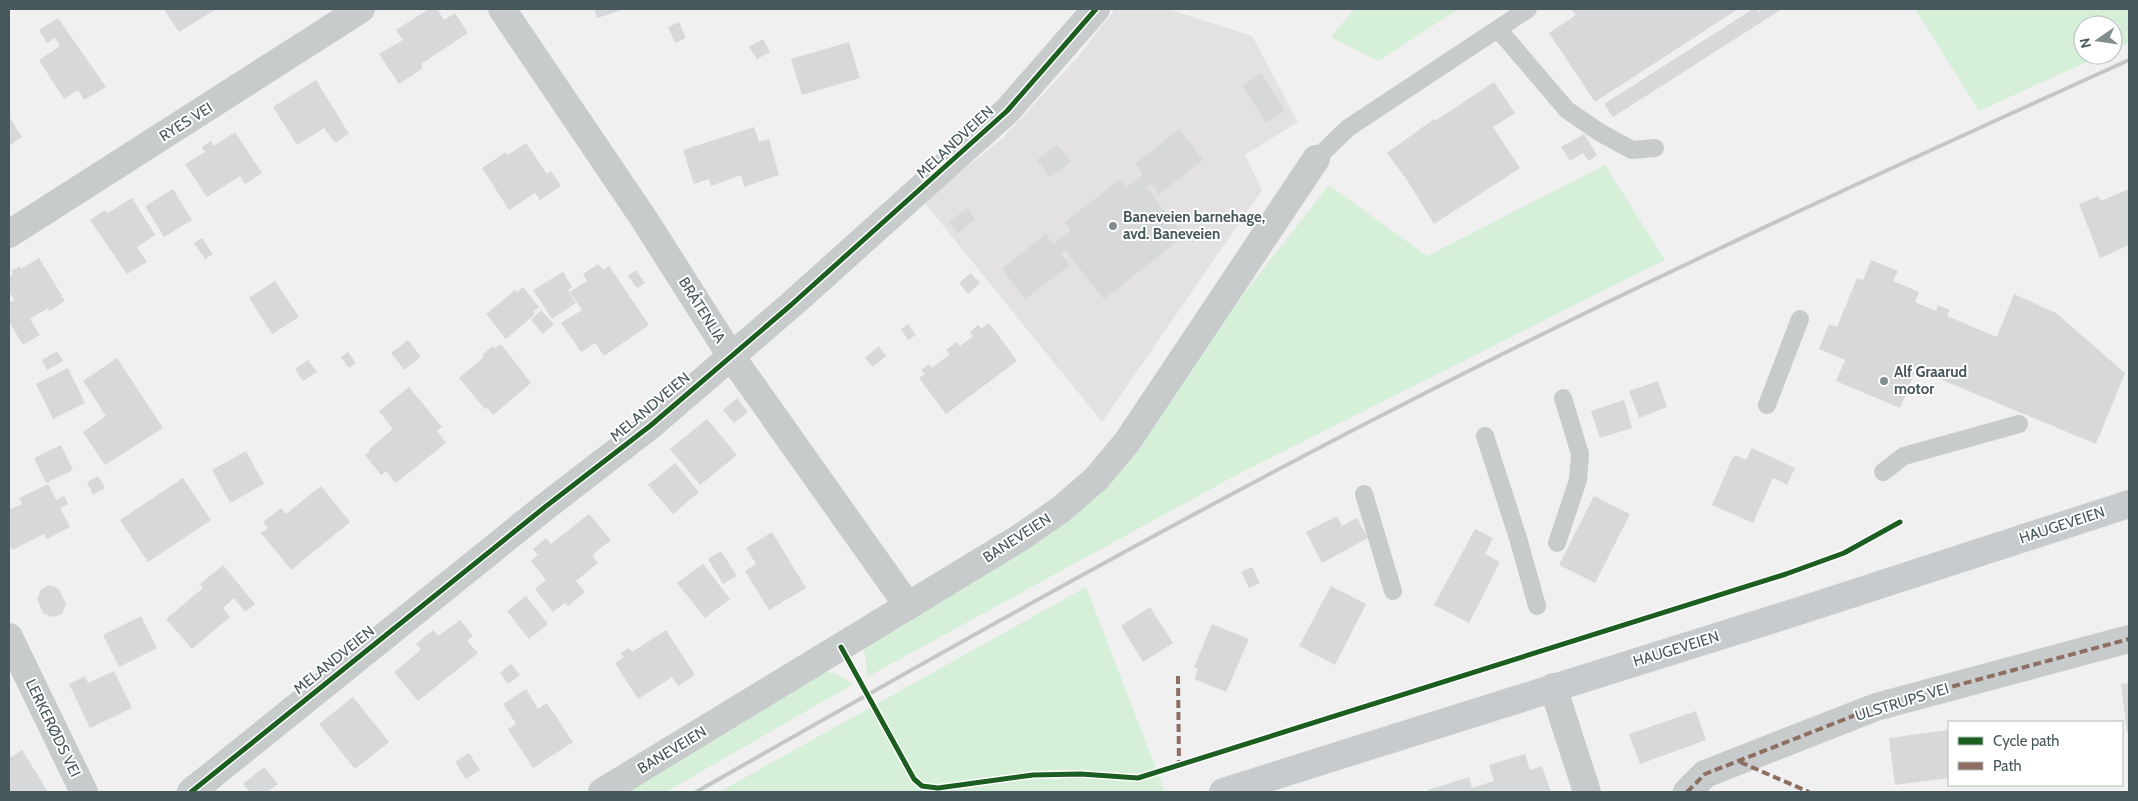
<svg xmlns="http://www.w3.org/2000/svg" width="2138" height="801" viewBox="0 0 2138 801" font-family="Cabin,sans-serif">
	<rect width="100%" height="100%" fill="#f1f0f0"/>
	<path fill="#e3e1e2" d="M1115,9H1167L1252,36L1298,122L1245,155L1262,190L1102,422L924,202L1004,137L1078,57Z"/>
	<g fill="#d5efd8">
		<path d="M1354,9H1458L1379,61L1331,37Z"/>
		<path d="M1915,9H2129V43L2113,50V25H2083V55H2102L1979,111Z"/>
		<path d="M1605,165L1665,260L1242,472L867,677L864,647L971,568L1127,442L1329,185L1427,256Z"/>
		<path d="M1086,587L1165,792H719Z"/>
		<path d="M825,671L836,674L853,684L666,792H602Z"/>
	</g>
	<g fill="#d7d8d9">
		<path d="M164,9H216L179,32Z"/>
		<path d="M429,9H437L444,20L455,13L468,33L421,64L423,68L399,84L379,54L403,40L396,30Z"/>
		<path d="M594,9H625L597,18Z"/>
		<path d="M1571,9H1738L1595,102L1549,33L1576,15Z"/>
		<path d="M1753,9H1757L1759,12L1764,9H1782L1613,117L1604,104Z"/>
		<path d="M58,18L106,87L84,100L78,90L64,99L39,60L60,46L55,38L47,43L39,30Z"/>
		<path d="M679,22L686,38L675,43L668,27Z"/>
		<path d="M763,39L770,52L757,59L749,47Z"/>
		<path d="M849,42L860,78L802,95L791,59Z"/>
		<path d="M1261,73L1285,111L1266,123L1242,85Z"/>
		<path d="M316,80L349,134L335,143L324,128L297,145L273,107Z"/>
		<path d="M1494,82L1515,113L1493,127L1520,168L1434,224L1407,180L1387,153L1434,119L1435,121Z"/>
		<path d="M9,116L22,137L9,146Z"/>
		<path d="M754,127L759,142L769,139L779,175L744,187L741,175L711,186L709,179L694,184L683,150Z"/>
		<path d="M1179,129L1203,160L1159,194L1150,183L1146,187L1184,236L1104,299L1065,250L1061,253L1070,265L1025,299L1002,269L1046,234L1053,244L1071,230L1065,222L1119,180L1127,187L1143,174L1135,164Z"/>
		<path d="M235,132L262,173L245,184L240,176L207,197L185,164L205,152L202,147L211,141L214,146Z"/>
		<path d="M1584,134L1597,155L1589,161L1583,153L1570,161L1561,147Z"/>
		<path d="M526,143L547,174L551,171L561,186L540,200L535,193L509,210L482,168L506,152L508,155Z"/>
		<path d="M1057,145L1071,162L1050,177L1037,160Z"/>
		<path d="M173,189L192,220L164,237L145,206Z"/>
		<path d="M2129,189V245L2100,258L2079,204L2098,196L2101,201Z"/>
		<path d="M132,198L155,235L137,247L147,262L127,274L90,220L105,210L108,213Z"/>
		<path d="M967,208L975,219L958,233L949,222Z"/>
		<path d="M202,238L213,254L205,259L194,243Z"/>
		<path d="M39,258L65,301L49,311L48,308L30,319L40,335L23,345L9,322V303L14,300L9,291V277L13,274L11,271L20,266L21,269Z"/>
		<path d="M1871,260L1898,271L1893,281L1919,292L1915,302L1936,311L1938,305L1950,310L1947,316L1997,337L2014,294L2056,313L2125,373L2096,444L1916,369L1900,408L1836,381L1845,360L1819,349L1829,324L1837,327L1857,278L1863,280Z"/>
		<path d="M598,264L603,270L609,266L649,325L604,356L595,343L581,352L561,323L582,310L570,292L587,281L583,274Z"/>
		<path d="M636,270L645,283L637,288L628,276Z"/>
		<path d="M563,272L572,287L568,290L576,303L552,319L533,290Z"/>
		<path d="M971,273L980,283L968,294L959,283Z"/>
		<path d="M275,281L299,317L272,334L249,298Z"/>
		<path d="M523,287L539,307L533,312L535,314L506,339L486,314L515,290L517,292Z"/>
		<path d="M541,310L554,324L543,334L531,320Z"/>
		<path d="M989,323L1017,361L946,414L919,378L925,374L921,370L929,364L932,368L950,354L946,350L957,342L960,346L973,336L970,332L978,325L981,329Z"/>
		<path d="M908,324L916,335L908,340L901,329Z"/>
		<path d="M408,340L421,357L404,370L391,353Z"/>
		<path d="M501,344L531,383L493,415L487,408L485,409L459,378L484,357L482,355L493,346L495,348Z"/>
		<path d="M879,346L886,356L873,367L865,358Z"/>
		<path d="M57,351L63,361L47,370L42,360Z"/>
		<path d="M348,352L356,363L349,368L341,357Z"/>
		<path d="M117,358L163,428L105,465L83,432L106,416L83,381Z"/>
		<path d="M308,360L317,372L303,381L295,369Z"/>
		<path d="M68,368L85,403L53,419L36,384Z"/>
		<path d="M1658,381L1667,407L1639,418L1629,391Z"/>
		<path d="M409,387L442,427L437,431L446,443L396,483L386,471L381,475L365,455L370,451L369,449L393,429L379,411Z"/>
		<path d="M737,398L748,412L734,423L723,410Z"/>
		<path d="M1624,400L1632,428L1600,438L1591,411Z"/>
		<path d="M707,419L737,455L700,485L670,449Z"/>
		<path d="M61,445L73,470L46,483L34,458Z"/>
		<path d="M1752,448L1795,468L1787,485L1773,478L1753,523L1712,505L1732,459L1735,455L1746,460Z"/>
		<path d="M246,451L264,484L230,503L212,470Z"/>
		<path d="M675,463L699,492L673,514L648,485Z"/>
		<path d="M98,476L105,488L93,495L87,482Z"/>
		<path d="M183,478L211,520L148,562L120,520Z"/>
		<path d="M48,484L56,500L64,496L68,504L60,508L70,527L47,539L44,534L12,550L9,544V510L22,504L19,498Z"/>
		<path d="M321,486L350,522L291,570L261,533L268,528L263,522L281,508L286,514Z"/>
		<path d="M1594,496L1630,514L1595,583L1559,565Z"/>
		<path d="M589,514L611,540L592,555L598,563L576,581L585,592L568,606L565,603L553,612L535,589L546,580L531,561L538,555L533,549L546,538L551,544Z"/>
		<path d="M1337,516L1342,526L1357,518L1368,538L1322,563L1306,532Z"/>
		<path d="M1475,529L1493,538L1485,554L1500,562L1469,623L1434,605Z"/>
		<path d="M772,532L806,588L769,610L745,571L756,564L746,548Z"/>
		<path d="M721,551L737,576L723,584L708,559Z"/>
		<path d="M703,564L730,599L705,618L677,583Z"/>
		<path d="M223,565L255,604L245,612L234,598L223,608L230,617L192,649L166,619L203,588L200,584Z"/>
		<path d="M1252,567L1260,583L1249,588L1241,572Z"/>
		<path d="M50,585L59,589L66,604L62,614L53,617L43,613L37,599L41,589Z"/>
		<path d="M1331,586L1366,604L1335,665L1299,646Z"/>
		<path d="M526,596L548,624L529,639L507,611Z"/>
		<path d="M1150,607L1173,643L1143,662L1121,626Z"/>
		<path d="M141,616L157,648L119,667L103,635Z"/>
		<path d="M460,620L473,636L467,641L478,653L418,701L394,672L421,650L416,644L433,630L438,636Z"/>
		<path d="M1212,624L1249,639L1226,692L1194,679L1198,669L1194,667Z"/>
		<path d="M666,630L695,675L678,686L672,677L638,699L615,663L624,657L621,653L629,648L632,652Z"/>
		<path d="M511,664L520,675L508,684L500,673Z"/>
		<path d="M114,671L132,708L90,728L69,684L85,676L88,683Z"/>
		<path d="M2129,683V732H2127L2121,684Z"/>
		<path d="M526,689L538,709L547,703L573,742L533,768L508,729L516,724L503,704Z"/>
		<path d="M353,697L389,742L355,769L319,724Z"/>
		<path d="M1696,711L1706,740L1640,764L1629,734Z"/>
		<path d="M1949,730V778L1895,785L1889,738Z"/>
		<path d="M22,750L48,792H9V758Z"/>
		<path d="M469,753L480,770L466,779L455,762Z"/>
		<path d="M1525,754L1530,770L1542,766L1551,792H1428V790L1469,777L1472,788L1494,781L1489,765Z"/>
		<path d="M264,767L278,784L267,792H250L243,784Z"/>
	</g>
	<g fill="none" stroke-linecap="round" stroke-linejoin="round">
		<g stroke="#c8cbcc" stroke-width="18">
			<path d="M1498,29L1567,110L1599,132L1632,150L1655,148"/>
			<path d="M1316,159L1348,128L1528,9"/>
			<path d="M1767,405L1800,319"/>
			<path d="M1485,436L1518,538L1537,606"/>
			<path d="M1883,472L1904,456L2019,424"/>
			<path d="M1364,494L1393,591"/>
			<path d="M1557,543L1578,480L1580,454L1563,398"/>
		</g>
		<g stroke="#c8cbcc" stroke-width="28">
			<path d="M502,9L644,219L731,356L908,606"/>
			<path d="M9,234L361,9"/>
			<path d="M9,637L84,792"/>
			<path d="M1553,687L1587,792"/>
			<path d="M191,792L545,507L650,426L791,305L1007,111L1096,9"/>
			<path d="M602,792L1021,537L1060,510L1096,479L1127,442L1316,159"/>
			<path d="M1687,792L1705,774L1876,707L2129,639"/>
		</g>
		<path stroke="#c7cbcd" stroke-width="28" d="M1223,792L1799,611L2129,504"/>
		<path stroke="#c4c6c7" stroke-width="4" d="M696,792C928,660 1160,529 1398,407C1638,283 1884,171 2129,60"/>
		<g stroke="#8d6e63" stroke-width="4" stroke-dasharray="8 4" stroke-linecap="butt">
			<path d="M1178,676L1179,765"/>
			<path d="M1740,762L1809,792"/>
			<path d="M1687,792L1705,774L1876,707L2129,639"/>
		</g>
		<g stroke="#fff" stroke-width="8">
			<g id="cycleway">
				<path d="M841,647L914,779L922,786L938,788L1033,775L1081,774L1138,778L1786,574L1844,553L1900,522"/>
				<path d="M191,792L545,507L650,426L791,305L1007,111L1096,9"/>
			</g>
		</g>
		<use href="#cycleway" stroke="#1b5e20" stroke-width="5"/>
	</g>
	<g fill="#828d90" stroke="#fff" stroke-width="2">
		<circle cx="1113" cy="226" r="5"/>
		<circle cx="1884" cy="381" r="5"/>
	</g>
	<g text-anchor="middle" stroke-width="4" stroke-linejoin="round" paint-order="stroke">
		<g font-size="15" fill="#47585d" stroke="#fff">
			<text transform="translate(186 122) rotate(-32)" y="5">RYES VEI</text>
			<text transform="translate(955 142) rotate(-43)" y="5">MELANDVEIEN</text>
			<text transform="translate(702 310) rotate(58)" y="5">BRÅTENLIA</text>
			<text transform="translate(650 407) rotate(-40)" y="5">MELANDVEIEN</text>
			<text transform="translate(2062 525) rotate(-18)" y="5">HAUGEVEIEN</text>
			<text transform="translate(1017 538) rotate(-33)" y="5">BANEVEIEN</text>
			<text transform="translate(1676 649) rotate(-17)" y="5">HAUGEVEIEN</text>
			<text transform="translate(334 660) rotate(-39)" y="5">MELANDVEIEN</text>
			<text transform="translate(1902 702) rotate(-17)" y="5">ULSTRUPS VEI</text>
			<text transform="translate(53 728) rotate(64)" y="5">LERKERØDS VEI</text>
			<text transform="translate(672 750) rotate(-31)" y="5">BANEVEIEN</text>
		</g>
		<g font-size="15" font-weight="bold" fill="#47585d" stroke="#fff" text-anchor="start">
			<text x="1123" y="222">Baneveien barnehage,<tspan x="1123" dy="17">avd. Baneveien</tspan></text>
			<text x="1894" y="377">Alf Graarud<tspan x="1894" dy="17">motor</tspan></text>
		</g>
	</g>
	<rect width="2138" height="801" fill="none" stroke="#47585d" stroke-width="20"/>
	<rect x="1948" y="721" width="175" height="65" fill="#ffffff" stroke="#b5bcbe"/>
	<rect x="1958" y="737" width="25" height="8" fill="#1b5e20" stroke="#b5bcbe"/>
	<text x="1993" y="746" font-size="15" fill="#47585d">Cycle path</text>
	<rect x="1958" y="762" width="25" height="8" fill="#8d6e63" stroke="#b5bcbe"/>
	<text x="1993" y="771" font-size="15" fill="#47585d">Path</text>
	<g transform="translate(2098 40) rotate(257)"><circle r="24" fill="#ffffff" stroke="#b5bcbe"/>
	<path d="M0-4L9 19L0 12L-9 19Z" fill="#828d90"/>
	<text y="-8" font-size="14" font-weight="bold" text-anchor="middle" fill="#47585d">N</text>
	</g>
</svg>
